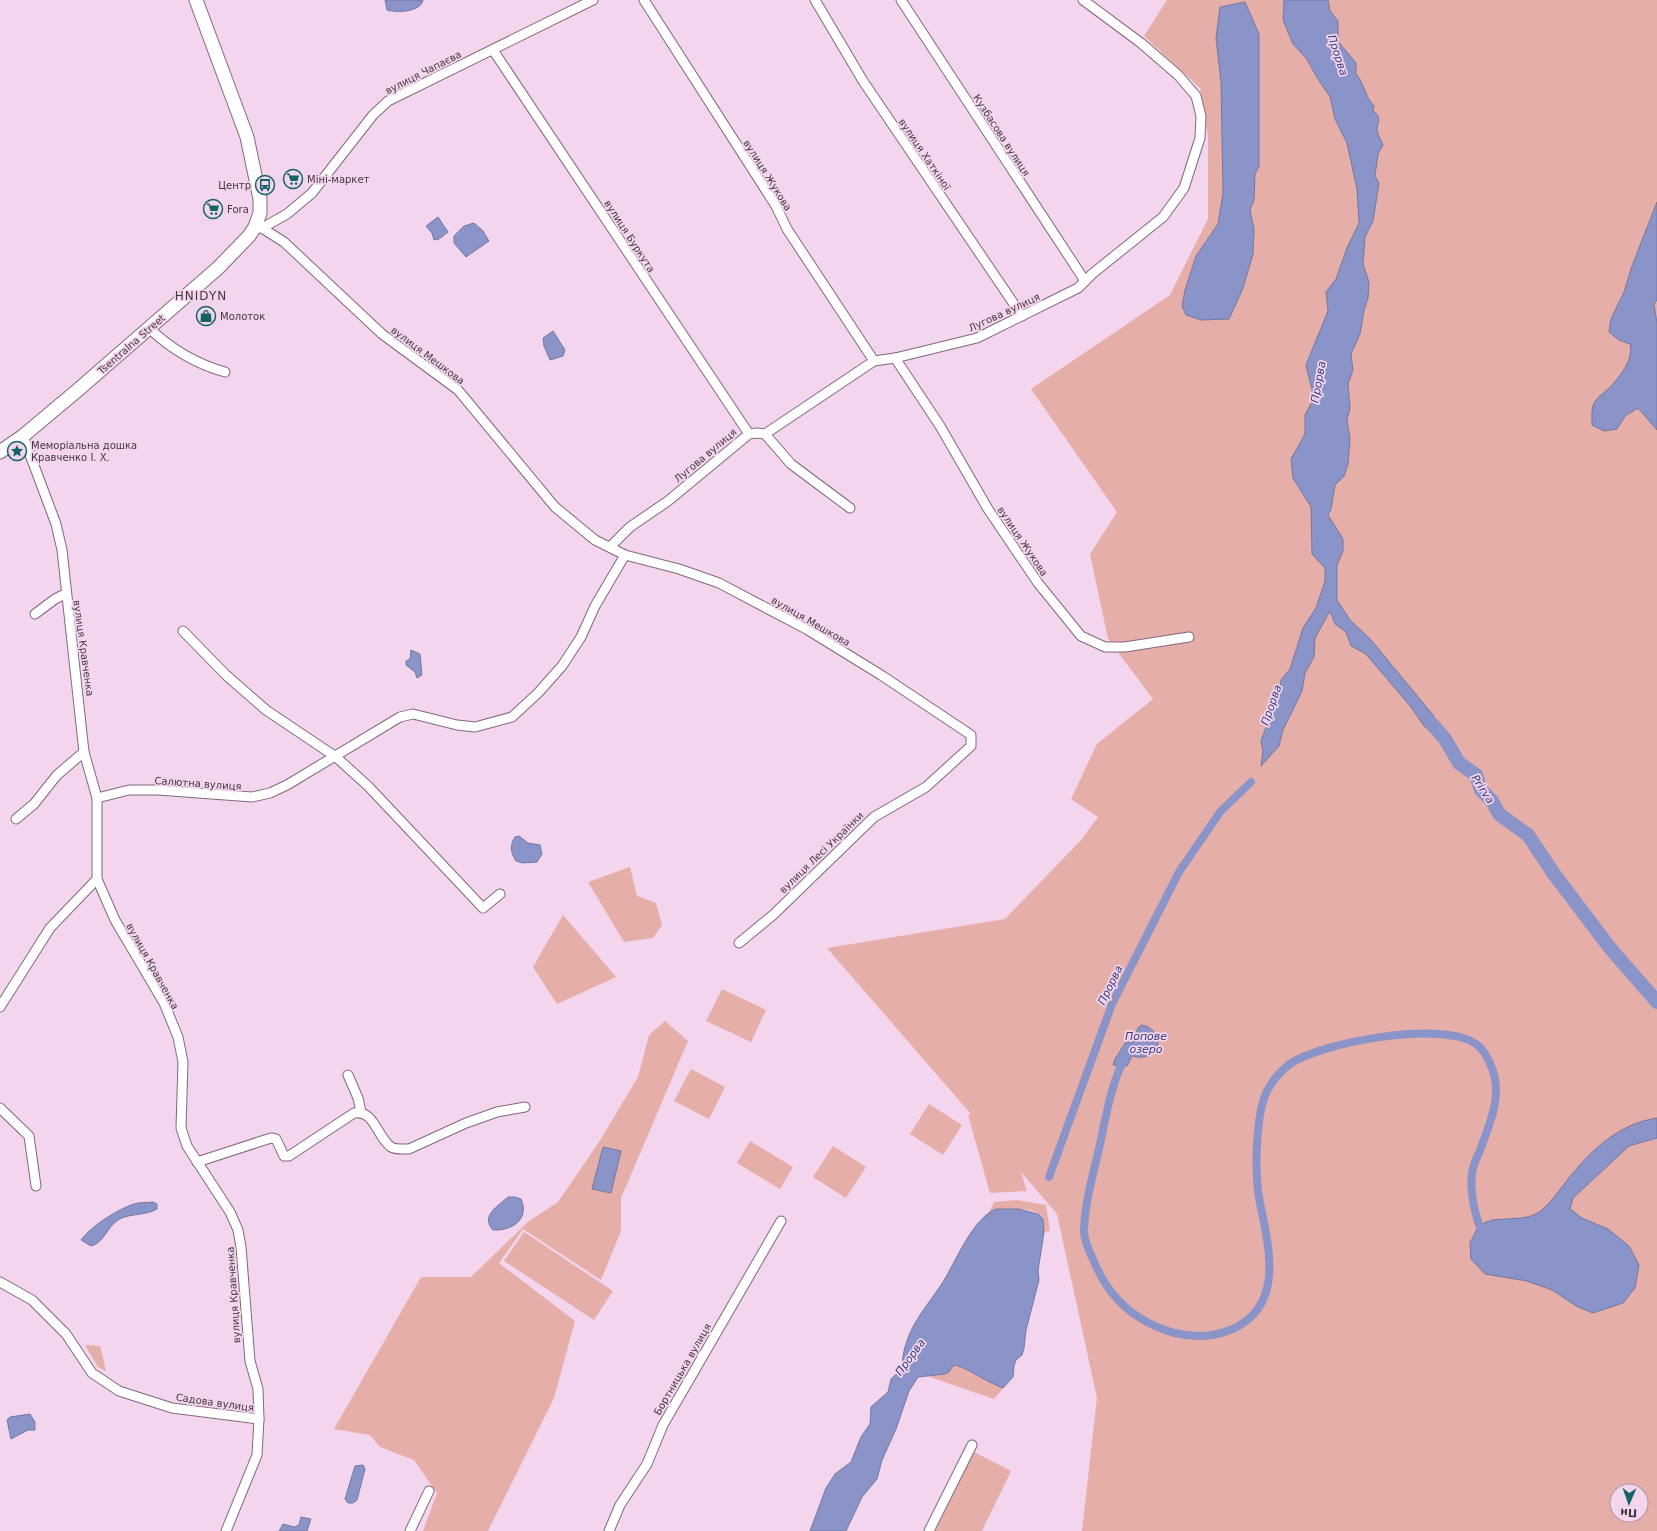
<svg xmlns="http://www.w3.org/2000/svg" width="1657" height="1531" viewBox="0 0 1657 1531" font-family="'DejaVu Sans',sans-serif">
	<rect width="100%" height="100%" fill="#f3d5ee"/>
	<g fill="#e6aea8" fill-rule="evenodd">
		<path d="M1167,0H1657V1531H1082L1097,1398L1057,1214L1021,1172L1027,1191L990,1193L968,1115L971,1114L827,948L1005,919L1082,839L1098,817L1071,799L1097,744L1153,699L1108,639L1090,554L1117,512L1031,389L1170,295L1208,219V136L1200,88L1144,36ZM1617,1491H1641V1515H1617Z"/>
		<path d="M630,867L637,896L656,903L662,925L653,938L624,942L588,882Z"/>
		<path d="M563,915L616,977L557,1004L533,967Z"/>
		<path d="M722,989L766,1010L751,1042L706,1021Z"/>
		<path d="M665,1021L688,1041L621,1198V1231L601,1280L523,1229L499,1263L575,1321L554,1398L488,1531H423L437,1493L414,1460L380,1447L370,1435L334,1429L421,1277H471L529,1221L558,1202L599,1142L638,1077L649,1035Z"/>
		<path d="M691,1069L725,1087L709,1119L674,1101Z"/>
		<path d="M929,1104L962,1125L943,1155L910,1134Z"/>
		<path d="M750,1141L793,1167L780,1189L737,1163Z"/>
		<path d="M833,1146L866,1167L846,1198L813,1177Z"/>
		<path d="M1017,1200L1046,1205L1050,1231L1044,1232C1044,1228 1044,1223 1043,1219C1036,1204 1002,1210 989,1212L994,1202Z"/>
		<path d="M524,1232L613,1291L594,1320L504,1261Z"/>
		<path d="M85,1345L100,1346L106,1371L98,1367Z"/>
		<path d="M956,1365C973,1371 986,1382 1003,1388L994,1399L924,1375L949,1372L952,1367Z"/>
		<path d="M974,1452L1011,1471L982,1531H935Z"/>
	</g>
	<g fill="#8b94c8" stroke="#7578a0">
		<path d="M385,0H423C421,12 397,13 387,10Z"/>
		<path d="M1284,0H1328L1330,11L1338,21V38L1340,44L1356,63V74C1364,83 1365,97 1374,106L1373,111C1382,117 1378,120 1377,129C1377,134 1381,140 1383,145L1378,154L1375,176L1379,183L1373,221L1365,237L1363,264L1369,282L1368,298L1364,310L1360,334L1351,354L1353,370L1348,384L1350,408L1347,420L1350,439L1348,464L1344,476L1335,485L1331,509L1328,515L1343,539V551L1337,565V600L1350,620L1371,640L1433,715L1445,739L1438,737L1424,726L1411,707L1366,654L1351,646L1346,632L1335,624L1330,611L1315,638L1314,657L1305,673L1302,691L1283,730L1279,746L1261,766L1263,751L1261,741L1280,690L1281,680L1290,669L1303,628L1316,608L1325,581V568L1312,554L1311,507L1293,478L1291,459L1305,434V415L1314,398L1306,365L1328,311L1326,292L1336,279L1347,248L1359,223L1357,189L1347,143L1335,119L1330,97L1318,79L1306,58L1293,44L1283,20Z"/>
		<path d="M1245,2L1259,34V166L1255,174L1254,200L1250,210L1254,229L1253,254L1243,288L1229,319L1201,320L1186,315L1182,306L1185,290L1196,256L1218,224L1223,193L1221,82L1216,38L1220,7Z"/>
		<path d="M1657,202V300L1654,304L1657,323V430L1638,408L1625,416L1617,429L1604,431L1592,425C1592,417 1591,410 1594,403C1598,396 1607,391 1612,385C1621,375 1634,358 1630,344L1619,340L1609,332L1611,319L1624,292L1632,266Z"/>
		<path d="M438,217L448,232L439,239L434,240L432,233L426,226Z"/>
		<path d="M474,223L483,231L489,241L466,257L454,243V236L464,226Z"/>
		<path d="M553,331L565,350L563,356L550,360L544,346L543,338Z"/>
		<path d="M411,650L420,654L422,675L417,678L415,672L406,665V661L410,659Z"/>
		<path d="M519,836L528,843L540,845L542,854L537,862L523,863L516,861C511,853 509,846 515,837Z"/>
		<path d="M1141,1025C1157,1026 1166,1049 1148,1056C1143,1058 1137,1057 1132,1056L1127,1066L1113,1065L1115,1059L1126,1042L1132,1043C1136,1037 1135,1030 1141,1025Z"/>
		<path d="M1657,1118V1138L1629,1146L1573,1198L1570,1209L1582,1218L1608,1229L1629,1246L1639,1265L1635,1288L1623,1303L1593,1313L1578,1307L1552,1290L1527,1281L1485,1274L1471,1259L1470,1243L1479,1225C1484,1223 1489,1221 1493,1220C1507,1218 1523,1220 1536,1214C1547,1208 1557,1193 1565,1183C1589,1152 1617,1124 1657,1118Z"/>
		<path d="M603,1147L621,1151L611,1193L592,1189Z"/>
		<path d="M508,1197H515L521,1199C530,1219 512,1231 493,1230C480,1216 498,1206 508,1197Z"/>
		<path d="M153,1202L157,1204V1209C145,1216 129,1213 118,1220C107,1227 104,1243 91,1246L81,1240C90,1227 118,1209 134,1204C139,1202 146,1203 153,1202Z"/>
		<path d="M996,1209H1019L1038,1214L1043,1219L1044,1232L1038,1271L1039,1280L1026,1330L1024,1348L1022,1355L1016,1360L1014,1366L1013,1377L1003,1388C986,1382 973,1371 956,1365L952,1367L949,1372L945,1374L918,1377L909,1391L896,1429L882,1460L877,1479L862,1497L846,1531H810L826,1488L835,1474L851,1462L861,1437L870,1424L871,1407L888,1392L891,1379L902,1369C902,1356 905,1345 910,1333C918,1315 932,1299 943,1282C956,1261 973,1218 996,1209Z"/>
		<path d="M30,1414L35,1422V1430H28L11,1439L7,1420L10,1417Z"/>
		<path d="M363,1465L365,1469L357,1500L353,1503H348L345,1499L355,1466Z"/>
		<path d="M301,1517L311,1519L307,1531H279L283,1524L294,1527L299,1525Z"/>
	</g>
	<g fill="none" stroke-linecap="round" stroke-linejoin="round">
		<g stroke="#8b94c8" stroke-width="8">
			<path d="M1125,1057C1110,1087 1106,1117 1099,1149C1093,1174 1084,1207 1084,1232C1084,1240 1089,1250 1092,1257C1097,1269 1104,1284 1113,1294C1142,1331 1205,1352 1246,1321C1286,1290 1264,1232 1258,1191C1255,1166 1256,1113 1267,1091C1272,1081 1282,1070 1291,1063C1324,1042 1443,1020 1476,1044C1483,1049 1488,1058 1491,1066C1504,1095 1489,1125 1479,1153C1476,1159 1473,1166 1472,1173C1470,1191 1473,1207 1479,1225"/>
			<path d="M1049,1177L1112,1004L1179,872L1220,812L1251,782"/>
		</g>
		<path stroke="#8b94c8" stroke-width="14" d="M1432,724L1445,739L1459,763L1476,775L1481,790L1492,801L1499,814L1528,835L1554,874L1610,948L1657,1002"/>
		<g stroke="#82687e" stroke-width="11">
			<g id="street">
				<path d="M644,0L776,206L787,229L874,361"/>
				<path d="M815,0L863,81L1022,316"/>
				<path d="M901,0L1085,281"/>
				<path d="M493,50L749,434"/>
				<path d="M259,228H262L287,214L312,193L373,115L388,101L593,0"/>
				<path d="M262,228L284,242L382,334L458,390L555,507L595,540L625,555L679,569L719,583L808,630L881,675L971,735V746L926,787L874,817L773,915L739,943"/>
				<path d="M149,328C171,349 196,364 225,372"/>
				<path d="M895,358L940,426L988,509L1038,583L1081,636L1105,647H1125L1189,637"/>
				<path d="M765,434L791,464L850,508"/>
				<path d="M23,436L56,524L62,550L84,752L97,798V879L115,920L164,1003L178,1037L183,1062L181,1128L187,1146L230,1212L238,1230L241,1247L250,1361L258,1389L259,1419L257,1455L226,1531"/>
				<path d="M610,547L630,527L668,501L749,434L757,433L765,434L874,361L895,358L977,338L1078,288L1092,274L1163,217L1184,188L1200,138L1201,116L1196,96L1178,75L1141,43L1083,0"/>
				<path d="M35,614L55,599L65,594"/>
				<path d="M183,631L226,675L266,710L336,757L368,786L483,908L500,894"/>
				<path d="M97,798L129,790H158L252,797L270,793L287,785L400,717L413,714L457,725L475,727L512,717L538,693L562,666L581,637L595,606L625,555"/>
				<path d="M16,819L34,804L57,775L84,752"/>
				<path d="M0,1007L50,928L97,879"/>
				<path d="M348,1075L358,1098L361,1112"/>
				<path d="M0,1108L29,1136L36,1186"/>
				<path d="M197,1162L271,1138L276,1139L284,1156H289L354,1113C375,1110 376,1136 391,1147C396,1150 403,1149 409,1149L466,1123L497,1112L525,1107"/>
				<path d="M0,1282L32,1300L66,1334L92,1373L119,1391L172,1408L259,1419"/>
				<path d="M410,1531L429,1491"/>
				<path d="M609,1531L620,1505L647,1464L663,1425L781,1221"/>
				<path d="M929,1531L972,1445"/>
			</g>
		</g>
		<g stroke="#82687e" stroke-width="15">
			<path id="secondary" d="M0,452L23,436L79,389L218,268L249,236L255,227L260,213V199L247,137L196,0"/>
		</g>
		<use href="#street" stroke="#fff" stroke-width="9"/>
		<use href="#secondary" stroke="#fff" stroke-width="13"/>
	</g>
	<defs>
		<g id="supermarket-ring" transform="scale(1)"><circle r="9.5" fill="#f3d5ee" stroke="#156463" stroke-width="1.5"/><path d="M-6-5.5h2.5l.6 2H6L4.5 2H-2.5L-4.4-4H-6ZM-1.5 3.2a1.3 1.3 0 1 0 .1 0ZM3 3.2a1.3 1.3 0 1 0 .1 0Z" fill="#156463"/></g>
		<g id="bus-ring" transform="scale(1)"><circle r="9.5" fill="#f3d5ee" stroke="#156463" stroke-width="1.5"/><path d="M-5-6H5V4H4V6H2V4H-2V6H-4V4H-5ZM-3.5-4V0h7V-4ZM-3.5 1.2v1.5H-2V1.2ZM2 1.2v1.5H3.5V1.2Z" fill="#156463"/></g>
		<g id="shop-ring" transform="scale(1)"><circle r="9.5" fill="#f3d5ee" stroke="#156463" stroke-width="1.5"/><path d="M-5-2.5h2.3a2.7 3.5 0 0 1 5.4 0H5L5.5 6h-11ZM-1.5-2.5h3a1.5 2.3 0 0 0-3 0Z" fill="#156463"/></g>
		<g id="sight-ring" transform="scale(1)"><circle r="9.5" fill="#f3d5ee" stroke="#156463" stroke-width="1.5"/><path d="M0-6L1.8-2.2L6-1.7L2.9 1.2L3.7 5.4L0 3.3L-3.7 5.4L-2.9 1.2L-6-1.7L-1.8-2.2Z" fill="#156463"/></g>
	</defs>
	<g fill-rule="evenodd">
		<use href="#supermarket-ring" x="293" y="179"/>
		<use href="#bus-ring" x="265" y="185"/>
		<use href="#supermarket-ring" x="213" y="209"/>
		<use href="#shop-ring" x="206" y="316"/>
		<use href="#sight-ring" x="17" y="451"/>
	</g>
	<g text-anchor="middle" stroke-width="3.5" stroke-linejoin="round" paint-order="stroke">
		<g font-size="10" fill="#433741" stroke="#f3d5ee">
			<text transform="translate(423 72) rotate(-27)" y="4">вулиця Чапаєва</text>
			<text transform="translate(1002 135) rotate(57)" y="4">Кузбасова вулиця</text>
			<text transform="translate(925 154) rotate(56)" y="4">вулиця Хаткіної</text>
			<text transform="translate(768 175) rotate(58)" y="4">вулиця Жукова</text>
			<text transform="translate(630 236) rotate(57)" y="4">вулиця Буркута</text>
			<text transform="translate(1004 312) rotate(-25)" y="4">Лугова вулиця</text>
			<text transform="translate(131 344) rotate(-41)" y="4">Tsentralna Street</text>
			<text transform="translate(428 355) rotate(37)" y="4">вулиця Мешкова</text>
			<text transform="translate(705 455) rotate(-40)" y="4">Лугова вулиця</text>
			<text transform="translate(1023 541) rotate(56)" y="4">вулиця Жукова</text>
			<text transform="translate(811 621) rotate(30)" y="4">вулиця Мешкова</text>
			<text transform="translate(84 648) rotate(82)" y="4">вулиця Кравченка</text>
			<text transform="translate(198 783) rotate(4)" y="4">Салютна вулиця</text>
			<text transform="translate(821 852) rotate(-44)" y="4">вулиця Лесі Українки</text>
			<text transform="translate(153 966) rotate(61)" y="4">вулиця Кравченка</text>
			<text transform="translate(233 1295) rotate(-94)" y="4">вулиця Кравченка</text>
			<text transform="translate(682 1369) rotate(-60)" y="4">Бортницька вулиця</text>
			<text transform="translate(215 1402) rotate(8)" y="4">Садова вулиця</text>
		</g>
		<g font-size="10" fill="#433741" stroke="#f3d5ee" text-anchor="start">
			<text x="307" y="183">Міні-маркет</text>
			<text x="251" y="189" text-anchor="end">Центр</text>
			<text x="227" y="213">Fora</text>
			<text x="220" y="320">Молоток</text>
			<text x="31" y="449">Меморіальна дошка<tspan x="31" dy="12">Кравченко І. Х.</tspan></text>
		</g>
		<g font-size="11" font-style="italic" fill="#373e7e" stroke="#f3d5ee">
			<text transform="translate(1338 55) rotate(72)" y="4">Прорва</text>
			<text transform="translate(1318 382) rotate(-80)" y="4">Прорва</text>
			<text transform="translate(1271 705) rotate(-71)" y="4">Прорва</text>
			<text transform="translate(1483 789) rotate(57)" y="4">Prirva</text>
			<text transform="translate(1110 985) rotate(-64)" y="4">Прорва</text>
			<text x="1146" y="1040">Попове<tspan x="1146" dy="13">озеро</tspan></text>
			<text transform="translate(910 1357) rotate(-54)" y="4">Прорва</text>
		</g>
		<g font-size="12" letter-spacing="1" fill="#433741" stroke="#f3d5ee">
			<text x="201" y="300">HNIDYN</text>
		</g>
	</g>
	<g transform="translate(1629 1503) rotate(182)"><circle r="19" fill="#f3d5ee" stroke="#ad96a9"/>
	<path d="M0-3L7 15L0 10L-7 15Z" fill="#156463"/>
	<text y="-6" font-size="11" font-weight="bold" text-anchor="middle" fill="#433741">Пн</text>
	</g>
</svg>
